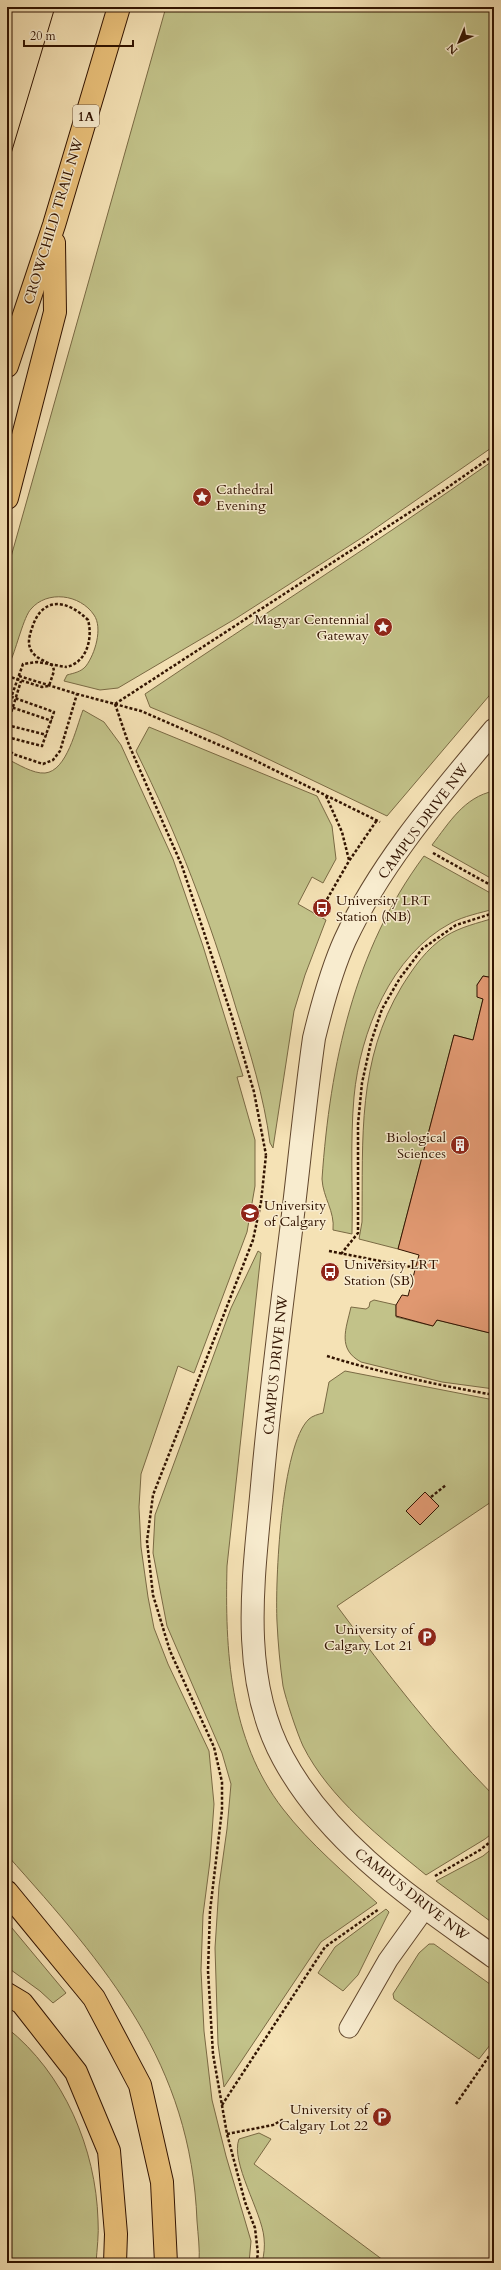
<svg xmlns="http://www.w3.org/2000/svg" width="501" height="2270" viewBox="0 0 501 2270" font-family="Cardo,serif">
	<rect width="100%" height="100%" fill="#f5e2b5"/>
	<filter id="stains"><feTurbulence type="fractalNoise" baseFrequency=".005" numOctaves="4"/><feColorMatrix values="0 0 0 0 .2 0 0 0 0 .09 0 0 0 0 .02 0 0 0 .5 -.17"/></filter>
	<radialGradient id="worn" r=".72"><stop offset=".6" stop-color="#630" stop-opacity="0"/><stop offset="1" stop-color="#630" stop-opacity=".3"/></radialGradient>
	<g fill="#c2c289" stroke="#7a6a44">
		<path d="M166,7H494V446L363,537L235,619L118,688L100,690L64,681L67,675C74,673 81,672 86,666C95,654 103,628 94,615C80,594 47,590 31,609C24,616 16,649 11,660L7,658V571Z"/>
		<path d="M494,460V690L387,816L218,735L150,707L145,694C261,616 379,541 494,460Z"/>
		<path d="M83,710L104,722L121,745L173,859L203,946L243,1076L237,1077L255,1140V1186L247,1232L194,1373L178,1366L141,1474L139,1507L141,1547L148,1597L154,1628L168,1664L209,1751L214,1804L210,1861L203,1915L201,1970L204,2031L212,2100L226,2156L251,2241L249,2263H199C200,2249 198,2235 197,2221C191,2063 107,1967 7,1855V759C18,764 33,774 45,773C67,771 76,728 83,710Z"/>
		<path d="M149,727L317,796L332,826L336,859L323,883L312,877L298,904L326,920L305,975L294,1011L273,1148L270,1143C264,1097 250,1052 236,1008C209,917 178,836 136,751Z"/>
		<path d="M494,791V880L432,845C449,823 464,797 494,791Z"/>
		<path d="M424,856L494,895V909C480,913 464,916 451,923C391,955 360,1032 354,1097C350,1142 353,1188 352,1234L333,1230C335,1211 323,1198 322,1179C330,1064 354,950 424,856Z"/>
		<path d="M494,918V978L483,976L477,985L483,999L473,1040L454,1035L398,1249L359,1239L362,1222C363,1138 357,1061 402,986C414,967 426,949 446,936C460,927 478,923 494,918Z"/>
		<path d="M258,1251L261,1253L227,1566C225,1650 229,1739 283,1809C310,1844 345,1873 377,1903L321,1942L224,2087L218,2044L215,1948L219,1886L227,1829L231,1784L222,1753L167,1626L153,1553L155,1515L231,1308Z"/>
		<path d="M374,1300L396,1305V1317L433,1326L437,1320L494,1334V1389L442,1382L361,1362C337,1349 346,1329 351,1307L366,1309L369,1307L370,1302Z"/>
		<path d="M345,1371L494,1400V1500L337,1606C386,1672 436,1737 494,1796V1832L485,1839L426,1875C382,1839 329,1798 303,1746C297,1733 286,1700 283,1686C280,1665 278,1643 277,1622C275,1582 281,1445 309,1419C312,1416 319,1414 323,1413L329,1382Z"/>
		<path d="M494,1847V1924L436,1881L483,1856Z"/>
		<path d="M386,1909L389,1912L358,1975L343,1991L318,1973L335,1947Z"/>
		<path d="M7,1922L66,1993L53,2003L40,1991L7,1967Z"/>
		<path d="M429,1944H434L494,1987V2040L479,2059L394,1999L393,1994L419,1953Z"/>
		<path d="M7,2028C64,2073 96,2149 98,2220C99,2234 97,2249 96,2263H7Z"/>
		<path d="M259,2133L271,2139L254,2164L387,2263H262C264,2255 265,2246 264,2238C262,2212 230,2162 239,2139Z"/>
	</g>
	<g fill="#e09871" stroke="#311300">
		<path d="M483,976L494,978V1334L437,1320L433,1326L396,1316V1305L402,1295L408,1296L419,1255L398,1249L454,1035L473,1040L483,999L477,997V985Z"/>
		<path d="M425,1492L439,1506L420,1525L406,1511Z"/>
	</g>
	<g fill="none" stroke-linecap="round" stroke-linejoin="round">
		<g stroke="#62472d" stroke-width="21">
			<path id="lane" d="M349,2028L388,1960L426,1907"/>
		</g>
		<g stroke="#62472d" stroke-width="24">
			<path id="street" d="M494,730C439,796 381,862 345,940C331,971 322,1005 314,1038C304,1108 298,1177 289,1247C279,1327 269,1406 262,1486C254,1576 238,1675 283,1758C330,1845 416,1901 494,1957"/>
		</g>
		<g stroke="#311300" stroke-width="24">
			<g id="highway">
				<path d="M7,366L54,225L119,7"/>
				<path d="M7,498L55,312L54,243"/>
				<path d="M7,1892L94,1998L140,2085L162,2182L166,2263"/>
				<path d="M7,1994L22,2003L76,2072L109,2151L116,2234L115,2263"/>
			</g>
		</g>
		<g stroke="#311300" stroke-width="2.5" stroke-dasharray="3 2" stroke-linecap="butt">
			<path d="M19,676L77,694L141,711L254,760L380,822"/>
			<path d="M115,704L129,745L182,866L232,1017L254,1092L266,1155"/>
			<path d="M115,704L444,490L494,455"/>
			<path d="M8,706L52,721"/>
			<path d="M7,709L23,664L37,662L66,667"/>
			<path d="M7,725L47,735"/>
			<path d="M7,737L42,746L54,712L12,697"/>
			<path d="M7,748L13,754L43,764L53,760L60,751L77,694"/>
			<path d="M326,796L342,832L349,860"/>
			<path d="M433,853L494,887"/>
			<path d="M322,908L349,861L377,820"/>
			<path d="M329,1251L416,1268"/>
			<path d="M341,1254L358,1233V1124L362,1083L371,1042L382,1009L400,978L422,949L456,925L494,913"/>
			<path d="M327,1356C382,1373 437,1385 494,1395"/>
			<path d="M431,1497L446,1485"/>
			<path d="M435,1876L480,1850L494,1839"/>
			<path d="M456,2104L494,2049"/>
			<path d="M222,2105L325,1947L379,1909"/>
			<path d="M227,2134L273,2125L284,2119"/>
			<path d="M256,2263L258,2254L255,2228L245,2202L227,2134L213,2054L208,1971L210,1911L222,1810V1782L214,1747L170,1651L153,1595L147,1541L153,1495L253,1240L261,1202L266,1155"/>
		</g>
		<use href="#lane" stroke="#f8eccf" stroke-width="19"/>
		<use href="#street" stroke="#f8eccf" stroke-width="22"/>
		<use href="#highway" stroke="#eac17a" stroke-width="22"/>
		<path stroke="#311300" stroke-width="1" d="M7,167L55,7"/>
		<g stroke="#311300" stroke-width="2.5" stroke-dasharray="3 2" stroke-linecap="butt">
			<path d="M7,676L42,687L49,686L54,671L53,666C46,661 37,659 32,652C27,644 29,637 32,628C42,596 67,599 88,620C93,638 87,663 66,667"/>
			<path d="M7,726L21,681"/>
		</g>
	</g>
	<defs>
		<g id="sight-disc" transform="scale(1)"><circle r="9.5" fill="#8f2418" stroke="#f8eccf"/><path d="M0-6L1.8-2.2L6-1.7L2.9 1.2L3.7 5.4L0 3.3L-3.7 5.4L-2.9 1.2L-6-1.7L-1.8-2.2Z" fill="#fff"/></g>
		<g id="bus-disc" transform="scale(1)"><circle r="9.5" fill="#8f2418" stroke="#f8eccf"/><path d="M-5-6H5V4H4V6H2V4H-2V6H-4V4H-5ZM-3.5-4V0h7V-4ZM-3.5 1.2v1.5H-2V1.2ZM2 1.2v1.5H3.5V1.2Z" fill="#fff"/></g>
		<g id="building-disc" transform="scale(1)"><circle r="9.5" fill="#8f2418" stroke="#f8eccf"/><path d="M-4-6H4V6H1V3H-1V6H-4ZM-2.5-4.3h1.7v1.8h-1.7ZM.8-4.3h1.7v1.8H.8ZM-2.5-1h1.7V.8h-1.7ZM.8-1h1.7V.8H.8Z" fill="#fff"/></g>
		<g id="university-disc" transform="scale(1)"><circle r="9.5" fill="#8f2418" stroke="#f8eccf"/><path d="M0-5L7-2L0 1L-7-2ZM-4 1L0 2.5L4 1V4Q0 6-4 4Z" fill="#fff"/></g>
		<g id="parking-disc" transform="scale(1)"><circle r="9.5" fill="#8f2418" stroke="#f8eccf"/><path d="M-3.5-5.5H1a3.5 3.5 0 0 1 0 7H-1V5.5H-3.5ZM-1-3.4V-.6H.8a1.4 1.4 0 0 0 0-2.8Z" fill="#fff"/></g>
	</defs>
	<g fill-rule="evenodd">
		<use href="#sight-disc" x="202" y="497"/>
		<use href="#sight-disc" x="383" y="627"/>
		<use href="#bus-disc" x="322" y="908"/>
		<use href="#building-disc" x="460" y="1145"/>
		<use href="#university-disc" x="250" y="1213"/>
		<use href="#bus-disc" x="330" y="1272"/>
		<use href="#parking-disc" x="427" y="1637"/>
		<use href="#parking-disc" x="382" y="2117"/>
	</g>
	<g text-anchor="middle" stroke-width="3" stroke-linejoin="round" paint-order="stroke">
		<rect fill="#f8eccf" stroke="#6d543e" stroke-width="1" x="73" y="105" width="26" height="22" rx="3"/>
		<g font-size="13" font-weight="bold" fill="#311300">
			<text x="86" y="121">1A</text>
		</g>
		<g font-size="14" fill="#311300" stroke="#f8eccf">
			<text transform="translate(53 221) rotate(-73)" y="5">CROWCHILD TRAIL NW</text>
			<text transform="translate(423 821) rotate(-53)" y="5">CAMPUS DRIVE NW</text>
			<text transform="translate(275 1365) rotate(-84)" y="5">CAMPUS DRIVE NW</text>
			<text transform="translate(412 1894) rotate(38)" y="5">CAMPUS DRIVE NW</text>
		</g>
		<g font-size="14" fill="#311300" stroke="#f8eccf" text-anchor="start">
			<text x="216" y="494">Cathedral<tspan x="216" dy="16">Evening</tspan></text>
			<text x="369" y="624" text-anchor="end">Magyar Centennial<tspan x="369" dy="16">Gateway</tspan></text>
			<text x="336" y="905">University LRT<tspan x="336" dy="16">Station (NB)</tspan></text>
			<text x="446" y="1142" text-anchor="end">Biological<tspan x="446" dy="16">Sciences</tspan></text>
			<text x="264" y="1210">University<tspan x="264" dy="16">of Calgary</tspan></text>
			<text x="344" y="1269">University LRT<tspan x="344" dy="16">Station (SB)</tspan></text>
			<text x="413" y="1634" text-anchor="end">University of<tspan x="413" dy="16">Calgary Lot 21</tspan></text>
			<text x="368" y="2114" text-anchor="end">University of<tspan x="368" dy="16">Calgary Lot 22</tspan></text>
		</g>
	</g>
	<rect width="501" height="2270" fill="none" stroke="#f5e2b5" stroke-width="24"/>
	<rect x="8" y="8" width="485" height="2254" fill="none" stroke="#311300" stroke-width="2"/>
	<rect x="12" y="12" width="477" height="2246" fill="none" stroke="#311300"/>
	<g transform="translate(459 42) rotate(224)" stroke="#f8eccf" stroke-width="3" paint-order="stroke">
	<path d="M0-3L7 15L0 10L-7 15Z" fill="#311300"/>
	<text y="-6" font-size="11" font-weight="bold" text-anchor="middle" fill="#311300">N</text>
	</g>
	<path d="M24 40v6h109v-6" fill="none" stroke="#311300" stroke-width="2"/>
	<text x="30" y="40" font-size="12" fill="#311300" stroke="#f8eccf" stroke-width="3" paint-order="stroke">20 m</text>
	<rect width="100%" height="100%" filter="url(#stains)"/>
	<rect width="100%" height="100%" fill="url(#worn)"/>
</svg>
